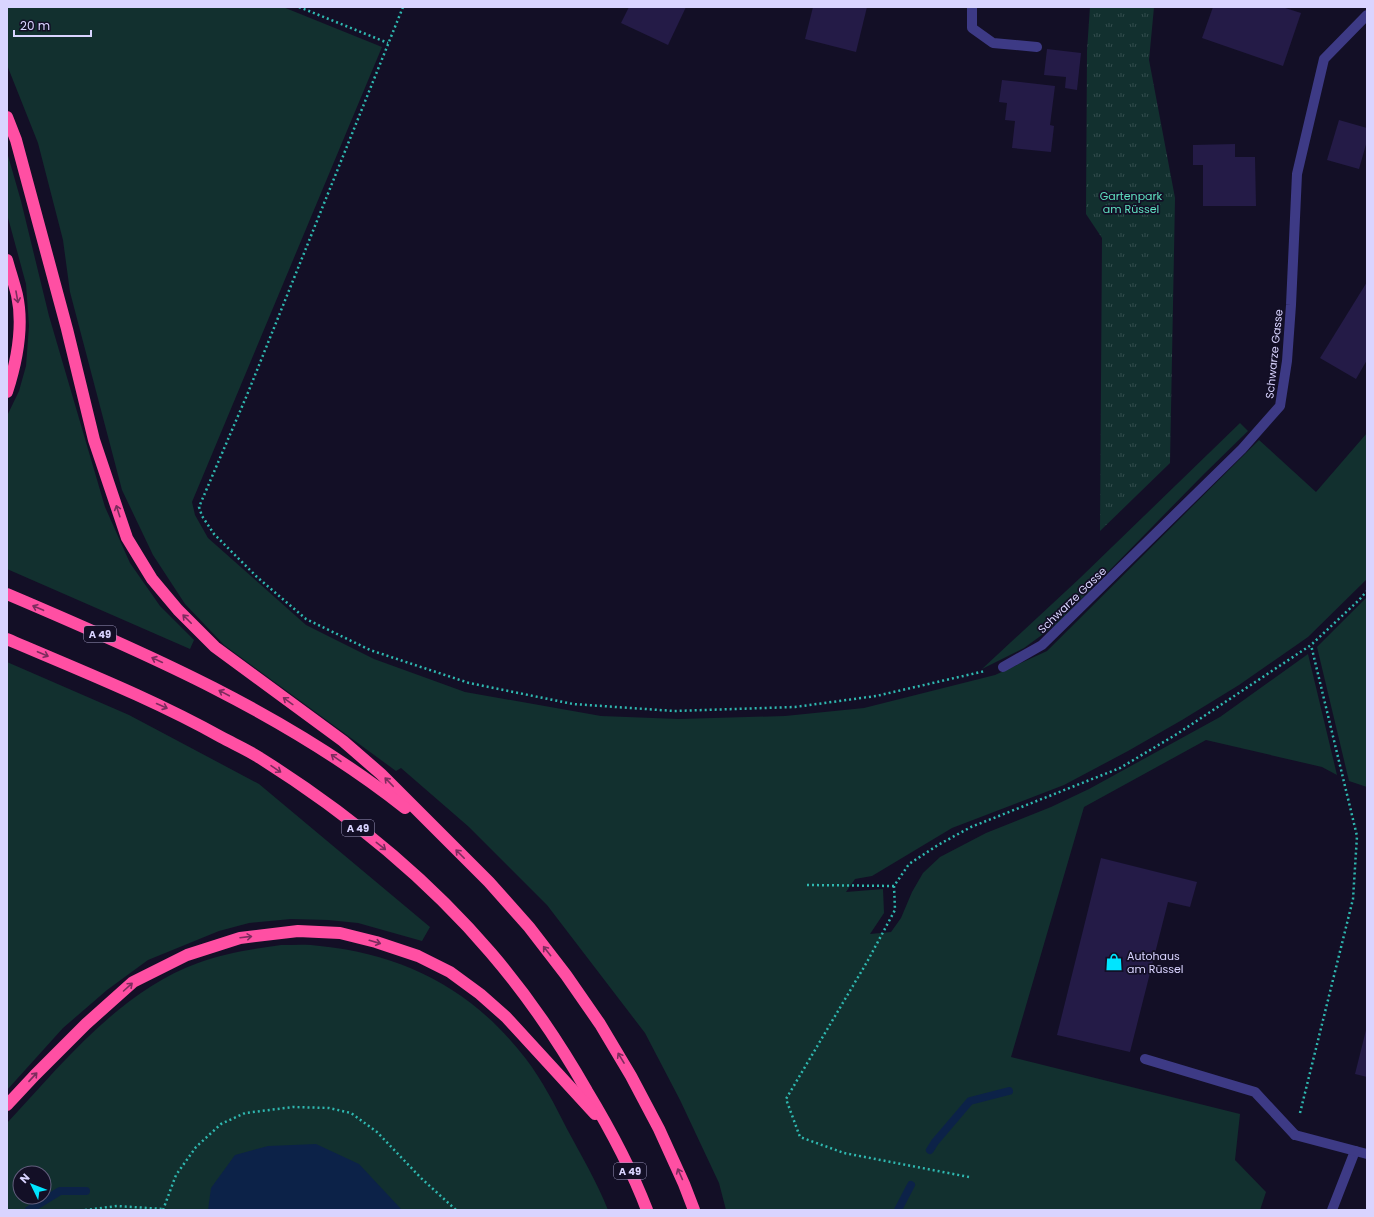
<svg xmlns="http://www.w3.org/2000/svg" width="1374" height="1217" viewBox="0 0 1374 1217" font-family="Poppins,sans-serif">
	<defs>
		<pattern id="park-tufts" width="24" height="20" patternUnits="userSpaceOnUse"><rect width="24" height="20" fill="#12302f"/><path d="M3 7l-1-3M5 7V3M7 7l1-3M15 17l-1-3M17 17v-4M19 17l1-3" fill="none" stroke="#344d4e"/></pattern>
	</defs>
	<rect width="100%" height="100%" fill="#130f26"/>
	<g fill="#12302f" fill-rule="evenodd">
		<path d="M7,7H283L382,47L192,502L195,515L208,538L306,625L374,659L465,692L601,716L679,719L785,716L864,708L995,675L1047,651L1259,440L1316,492L1367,433V579L1308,637L1239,685L1182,720L1128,751L1064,785L952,828L872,876L855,879L846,892L883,889L884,913L870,934L891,932L901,918L912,892L923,873L940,857L986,833L1051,807L1089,789L1220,717L1308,654L1337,775L1322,767L1206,740L1084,807L1011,1057L1240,1114L1235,1160L1266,1192L1260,1210H726L719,1183L680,1100L645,1033L547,905L469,827L401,768L396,771L224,645L185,604L153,555L122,490L70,292L63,240L38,143L7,65Z"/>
		<path d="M7,152L21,201L49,316L105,507L130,563L160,606L194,640L190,649L7,569V416L19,391L26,366L29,326L26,284L7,214Z"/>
		<path d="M1240,423L1248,431L1203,475L1057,624L1024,648L982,669L1080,578Z"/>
		<path d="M1367,597V787L1349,781L1317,647Z"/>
		<path d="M7,662L129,715L259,784L430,927L422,941L358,923L328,920L291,919L249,923L219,931L148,960L107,990L63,1028L7,1090Z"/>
		<path d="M281,945C294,945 308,944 320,946C406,955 473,990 526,1059C542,1080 555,1105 567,1129C581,1155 597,1182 608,1210H7V1123C62,1064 120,991 198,963C225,953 253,949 281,945ZM20,1173H44V1197H20Z"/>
	</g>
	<path fill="url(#park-tufts)" d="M1090,7H1154L1149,60L1175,198L1170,463L1100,531L1102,238L1086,214L1087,51Z"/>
	<path fill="#0c2248" d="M316,1144L359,1164L402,1210H208L211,1188L235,1155L268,1146Z"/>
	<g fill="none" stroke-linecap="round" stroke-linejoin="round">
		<g stroke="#0c2248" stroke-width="8">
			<path d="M930,1150L935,1142L970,1101L1009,1091"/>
			<path d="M29,1210L60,1191H86"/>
			<path d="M898,1210L911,1185"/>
		</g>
	</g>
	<g fill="#241b47">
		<path d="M629,7H686L668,45L621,23Z"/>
		<path d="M813,7H867L856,52L805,39Z"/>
		<path d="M1213,7H1282L1301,13L1283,66L1202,38Z"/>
		<path d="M1047,49L1081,53L1077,90L1065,88L1066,77L1044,75Z"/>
		<path d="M1002,80L1055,86L1050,125L1054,126L1051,152L1012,148L1015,121L1005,120L1007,103L999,102Z"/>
		<path d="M1339,120L1367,128V141L1359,169L1327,160Z"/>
		<path d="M1235,144V157H1255L1256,206H1203V165H1193V145Z"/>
		<path d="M1367,282V360L1356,379L1320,358Z"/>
		<path d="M1101,858L1197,882L1190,907L1168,902L1130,1052L1057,1035Z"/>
		<path d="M1366,1030H1367V1077L1355,1074Z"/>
	</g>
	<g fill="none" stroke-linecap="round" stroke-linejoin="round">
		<g stroke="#2fb8b0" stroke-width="2.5" stroke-dasharray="2 3" stroke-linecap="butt">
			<path d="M299,7L388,43"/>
			<path d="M403,7L247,395L199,507L202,516L214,534L257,577L306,619L370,650L469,683L573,704L674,711L795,707L876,696L985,671"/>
			<path d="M807,885L894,886"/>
			<path d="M1300,1113L1353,899L1357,836L1311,645"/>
			<path d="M969,1177L844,1153L800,1137L786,1099L867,962L895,910L894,886L909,864L938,845L971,827L1120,768L1177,734L1311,645L1359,600L1367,591"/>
			<path d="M85,1210L117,1206L163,1209"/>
			<path d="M163,1210L176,1175L196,1147L221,1124L245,1113L293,1107L329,1108L351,1113L377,1132L421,1178L456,1210"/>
		</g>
		<g stroke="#3d3a85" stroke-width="10">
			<path d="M972,7V28L993,43L1037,47"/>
			<path d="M1145,1059L1255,1092L1295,1135"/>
			<path d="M1332,1210L1355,1151"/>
		</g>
		<g stroke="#3d3a85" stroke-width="10">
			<path d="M1003,667L1042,645L1242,449L1280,406L1287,361L1291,305L1297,174L1324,59L1367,15"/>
			<path d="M1295,1135L1367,1154"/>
		</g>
		<g stroke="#ff4fa3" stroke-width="12">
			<path d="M7,117L16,140L67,329L94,440L127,538L152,579L178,610L215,647L343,741L381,774L489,882L529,927L566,975L600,1024L631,1076L659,1129L684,1184L694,1210"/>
			<path d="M7,260C10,271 14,283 17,295C24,327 17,361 7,392"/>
			<path d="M7,594C146,653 286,714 405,808"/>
			<path d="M7,639C79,670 153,699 221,737C234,744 248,750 260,758C344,811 426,877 491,953C527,995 559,1042 587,1091C610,1129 631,1168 647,1210"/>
			<path d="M7,1105L35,1075L86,1024L133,982L187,955L240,938L298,931L340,933L376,942L418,956L450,972L480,994L506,1017L595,1114"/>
		</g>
	</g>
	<defs><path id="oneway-shaft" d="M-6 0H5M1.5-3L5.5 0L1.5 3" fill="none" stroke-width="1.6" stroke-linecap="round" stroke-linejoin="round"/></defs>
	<g stroke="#7d2c5e">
		<use href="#oneway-shaft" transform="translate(17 297) rotate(80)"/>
		<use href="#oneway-shaft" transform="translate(118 511) rotate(-108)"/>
		<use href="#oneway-shaft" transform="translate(38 608) rotate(-157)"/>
		<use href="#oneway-shaft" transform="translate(187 619) rotate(-135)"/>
		<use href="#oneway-shaft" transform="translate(43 654) rotate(23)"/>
		<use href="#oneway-shaft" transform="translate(157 660) rotate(-155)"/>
		<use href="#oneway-shaft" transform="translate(224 693) rotate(-152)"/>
		<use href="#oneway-shaft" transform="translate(288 701) rotate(-144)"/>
		<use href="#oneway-shaft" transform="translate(162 706) rotate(24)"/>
		<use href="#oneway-shaft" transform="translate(336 758) rotate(-145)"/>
		<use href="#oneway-shaft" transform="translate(276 769) rotate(34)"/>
		<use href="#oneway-shaft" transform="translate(389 782) rotate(-134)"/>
		<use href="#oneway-shaft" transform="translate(381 846) rotate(38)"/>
		<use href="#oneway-shaft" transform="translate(460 854) rotate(-135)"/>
		<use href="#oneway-shaft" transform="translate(246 937) rotate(-7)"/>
		<use href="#oneway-shaft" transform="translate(375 942) rotate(16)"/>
		<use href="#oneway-shaft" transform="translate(547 951) rotate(-128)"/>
		<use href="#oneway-shaft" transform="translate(128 987) rotate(-42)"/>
		<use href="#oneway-shaft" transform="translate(621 1058) rotate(-121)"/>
		<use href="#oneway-shaft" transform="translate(33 1077) rotate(-47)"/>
		<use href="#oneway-shaft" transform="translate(680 1174) rotate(-114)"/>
	</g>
	<defs>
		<g id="shop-bare" transform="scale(1.38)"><path d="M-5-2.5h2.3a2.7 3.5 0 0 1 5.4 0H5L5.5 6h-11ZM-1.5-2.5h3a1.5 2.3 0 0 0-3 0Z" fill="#00e5ff" stroke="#130f26" stroke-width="2.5" paint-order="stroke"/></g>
	</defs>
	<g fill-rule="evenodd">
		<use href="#shop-bare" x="1114" y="962"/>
	</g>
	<g text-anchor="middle" stroke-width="3.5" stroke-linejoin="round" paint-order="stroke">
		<g fill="#130f26" stroke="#9e99be" stroke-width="1">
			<rect x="84" y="626" width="32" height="16" rx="3"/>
			<rect x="342" y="820" width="32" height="16" rx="3"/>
			<rect x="614" y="1163" width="32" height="16" rx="3"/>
		</g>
		<g font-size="10" font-weight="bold" fill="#d9d4ff">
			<text x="100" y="638">A 49</text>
			<text x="358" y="832">A 49</text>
			<text x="630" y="1175">A 49</text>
		</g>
		<g font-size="11" fill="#5fe0c0" stroke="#130f26">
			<text x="1131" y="200">Gartenpark<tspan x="1131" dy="13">am Rüssel</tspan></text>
		</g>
		<g font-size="11" fill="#d9d4ff" stroke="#130f26">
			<text transform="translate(1274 354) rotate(-84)" y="4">Schwarze Gasse</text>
			<text transform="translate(1072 600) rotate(-44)" y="4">Schwarze Gasse</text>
		</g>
		<g font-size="11" fill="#d9d4ff" stroke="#130f26" text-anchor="start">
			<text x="1127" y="960">Autohaus<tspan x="1127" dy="13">am Rüssel</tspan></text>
		</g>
	</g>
	<rect width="1374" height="1217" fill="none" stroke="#d9d4ff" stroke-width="16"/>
	<g transform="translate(32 1185) rotate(313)"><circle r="19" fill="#130f26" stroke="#625e7d"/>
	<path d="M0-3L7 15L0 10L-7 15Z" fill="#00e5ff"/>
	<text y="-6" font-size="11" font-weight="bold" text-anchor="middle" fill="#d9d4ff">N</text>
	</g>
	<path d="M14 30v6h77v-6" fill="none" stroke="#d9d4ff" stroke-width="2"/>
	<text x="20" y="30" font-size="12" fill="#d9d4ff" stroke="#130f26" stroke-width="3" paint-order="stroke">20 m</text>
</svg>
